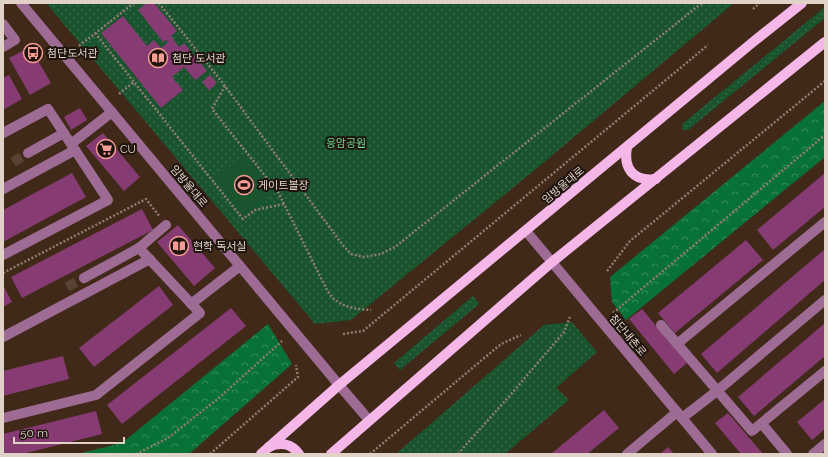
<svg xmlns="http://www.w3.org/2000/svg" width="828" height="457" viewBox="0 0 828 457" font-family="Raleway,'Noto Sans KR',sans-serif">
	<defs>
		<pattern id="grass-dots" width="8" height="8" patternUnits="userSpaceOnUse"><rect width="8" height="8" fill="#19542e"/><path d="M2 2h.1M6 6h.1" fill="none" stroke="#3a6c4b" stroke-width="1.8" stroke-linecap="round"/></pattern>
		<pattern id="forest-crowns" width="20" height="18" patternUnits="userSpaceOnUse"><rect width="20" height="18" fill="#087138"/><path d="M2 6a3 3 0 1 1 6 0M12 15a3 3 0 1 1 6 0" fill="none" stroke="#388b5c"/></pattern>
	</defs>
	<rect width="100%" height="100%" fill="#402919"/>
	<g fill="url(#grass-dots)">
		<path d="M46,3H734L536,169L351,320L315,324Z"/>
		<path d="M825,7V18L688,130H682V124Z"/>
		<path d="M473,296L479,304L400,370L394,363Z"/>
		<path d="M572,322L597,352L556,388L569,400L505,454H396L544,325Z"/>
	</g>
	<g fill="url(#forest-crowns)">
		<path d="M825,101V157L626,320L612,302L610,277Z"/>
		<path d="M268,324L292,364L189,454H77L122,443Z"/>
	</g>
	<path fill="#19542e" d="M245,154L276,191L243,217L213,179Z"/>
	<g fill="#863b73">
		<path d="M147,3H154L177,31L171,36L179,47L184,43L207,71L195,80L184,67L172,77L183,90L161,108L101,33L123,16L147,46L154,40L161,48L168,42L166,40L163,42L138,10Z"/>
		<path d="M30,47L51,83L30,95L9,58Z"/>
		<path d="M9,75L22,99L3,110V78Z"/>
		<path d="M210,75L217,83L209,90L202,82Z"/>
		<path d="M80,108L87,120L71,130L64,117Z"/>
		<path d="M103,133L140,177L124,191L86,146Z"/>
		<path d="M72,173L86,197L3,242V210Z"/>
		<path d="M825,173V207L773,250L757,230Z"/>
		<path d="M142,209L153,230L22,298L11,277Z"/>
		<path d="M178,225L215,268L194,286L157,242Z"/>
		<path d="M746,240L763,260L675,333L658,313Z"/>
		<path d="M825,249V280L717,373L701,354Z"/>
		<path d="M3,285L12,302L3,307Z"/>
		<path d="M159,286L173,305L94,367L79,348Z"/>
		<path d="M231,308L246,326L122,424L107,405Z"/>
		<path d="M642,309L687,363L674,374L629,319Z"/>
		<path d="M825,323V356L754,416L738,397Z"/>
		<path d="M63,356L69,379L3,396V371Z"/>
		<path d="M825,399V429L812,440L797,422Z"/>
		<path d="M604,410L619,428L587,454H551Z"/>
		<path d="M96,411L102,434L22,454H3V434Z"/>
		<path d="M728,413L763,454H741L715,423Z"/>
		<path d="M668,447L674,454H660Z"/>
	</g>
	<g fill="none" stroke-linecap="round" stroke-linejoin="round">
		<g stroke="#584233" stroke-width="10" stroke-dasharray="10 5" stroke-linecap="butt">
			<path d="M13,162L28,153"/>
			<path d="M67,287L84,278"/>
		</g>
		<g stroke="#907d70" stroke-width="2.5" stroke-dasharray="2 2" stroke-linecap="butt">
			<path d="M159,3L225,86L342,244L351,254L364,257L381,254L395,247L702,3"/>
			<path d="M753,9L760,3"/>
			<path d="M95,33L243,219L255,210L284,204"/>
			<path d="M79,46L134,3"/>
			<path d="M225,86L212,109L278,192L327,290C329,293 331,296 333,298C343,308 358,309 371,310"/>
			<path d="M119,94L134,82"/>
			<path d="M607,271L630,241L825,81"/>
			<path d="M3,273L146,199L160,217"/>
			<path d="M613,313L825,135"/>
			<path d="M343,334L363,331L708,45"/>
			<path d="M136,454L168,438L220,397L282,341"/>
			<path d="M210,454L298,377L296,365"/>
			<path d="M370,454L501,344L521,335"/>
			<path d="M458,454L512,393L564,332L570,317"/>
		</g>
		<g stroke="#9d6b93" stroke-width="10">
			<path d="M21,3L339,385L369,420"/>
			<path d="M3,24L15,40L3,47"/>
			<path d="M3,133L48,109L108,200L3,255"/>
			<path d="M71,144L112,112"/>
			<path d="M28,153L64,133"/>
			<path d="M3,189L75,150"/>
			<path d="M526,231L712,454"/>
			<path d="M84,278L139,248L166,225"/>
			<path d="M191,304L240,266"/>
			<path d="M661,325L752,431L825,371"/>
			<path d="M3,337L150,259"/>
			<path d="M677,344L825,222"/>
			<path d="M3,418L96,395L200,313L139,248"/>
			<path d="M682,418L717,391L825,300"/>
			<path d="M762,424L787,454"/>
			<path d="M627,454L677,412"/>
			<path d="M813,454L825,444"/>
		</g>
		<g stroke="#f4b7e8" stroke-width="10">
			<path d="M627,147C623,168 633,182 656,179"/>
			<path d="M269,447C280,441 292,444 299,454"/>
			<path d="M261,454L339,385L753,42L802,3"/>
			<path d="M331,454L552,262L825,42"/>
		</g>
	</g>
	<defs>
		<g id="bus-ring" transform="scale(1)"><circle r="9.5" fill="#1f150e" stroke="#f59c95" stroke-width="1.5"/><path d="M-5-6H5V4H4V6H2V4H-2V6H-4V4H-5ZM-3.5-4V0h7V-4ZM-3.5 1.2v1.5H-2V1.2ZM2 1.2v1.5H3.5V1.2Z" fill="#f59c95"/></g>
		<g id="library-ring" transform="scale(1)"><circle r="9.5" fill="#1f150e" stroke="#f59c95" stroke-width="1.5"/><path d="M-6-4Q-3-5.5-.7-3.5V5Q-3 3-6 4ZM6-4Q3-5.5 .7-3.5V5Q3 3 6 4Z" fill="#f59c95"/></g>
		<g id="supermarket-ring" transform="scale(1)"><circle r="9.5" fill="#1f150e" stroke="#f59c95" stroke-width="1.5"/><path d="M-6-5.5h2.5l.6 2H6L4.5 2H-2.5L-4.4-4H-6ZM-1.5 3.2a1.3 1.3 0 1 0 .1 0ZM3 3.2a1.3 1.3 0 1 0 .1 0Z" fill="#f59c95"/></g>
		<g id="stadium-ring" transform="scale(1)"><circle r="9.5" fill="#1f150e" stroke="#f59c95" stroke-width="1.5"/><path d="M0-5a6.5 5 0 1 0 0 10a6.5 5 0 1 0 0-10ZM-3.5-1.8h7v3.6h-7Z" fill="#f59c95"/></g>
	</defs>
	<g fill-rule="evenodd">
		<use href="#bus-ring" x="33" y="53"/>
		<use href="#library-ring" x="158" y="58"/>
		<use href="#supermarket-ring" x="106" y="149"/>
		<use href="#stadium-ring" x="244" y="185"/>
		<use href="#library-ring" x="179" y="246"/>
	</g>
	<g text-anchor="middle" stroke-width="4" stroke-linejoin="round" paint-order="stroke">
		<g font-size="11" fill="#e1d2c8" stroke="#1f150e" text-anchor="start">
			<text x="47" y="57">첨단도서관</text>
			<text x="172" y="62">첨단 도서관</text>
			<text x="120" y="153">CU</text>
			<text x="258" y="189">게이트볼장</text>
			<text x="193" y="250">현학 독서실</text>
		</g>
		<g font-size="11" fill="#69dc8d" stroke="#1f150e">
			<text x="346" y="147">응암공원</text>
		</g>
		<g font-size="11" fill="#e1d2c8" stroke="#1f150e">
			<text transform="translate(563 185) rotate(-40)" y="4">임방울대로</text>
			<text transform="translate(189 186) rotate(50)" y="4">임방울대로</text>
			<text transform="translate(628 335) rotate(50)" y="4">첨단내촌로</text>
		</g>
	</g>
	<rect width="828" height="457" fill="none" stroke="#e1d2c8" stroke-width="8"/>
	<path d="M14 437v6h110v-6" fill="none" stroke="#e1d2c8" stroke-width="2"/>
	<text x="20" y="437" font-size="12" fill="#e1d2c8" stroke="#1f150e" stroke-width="3" paint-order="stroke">50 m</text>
</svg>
